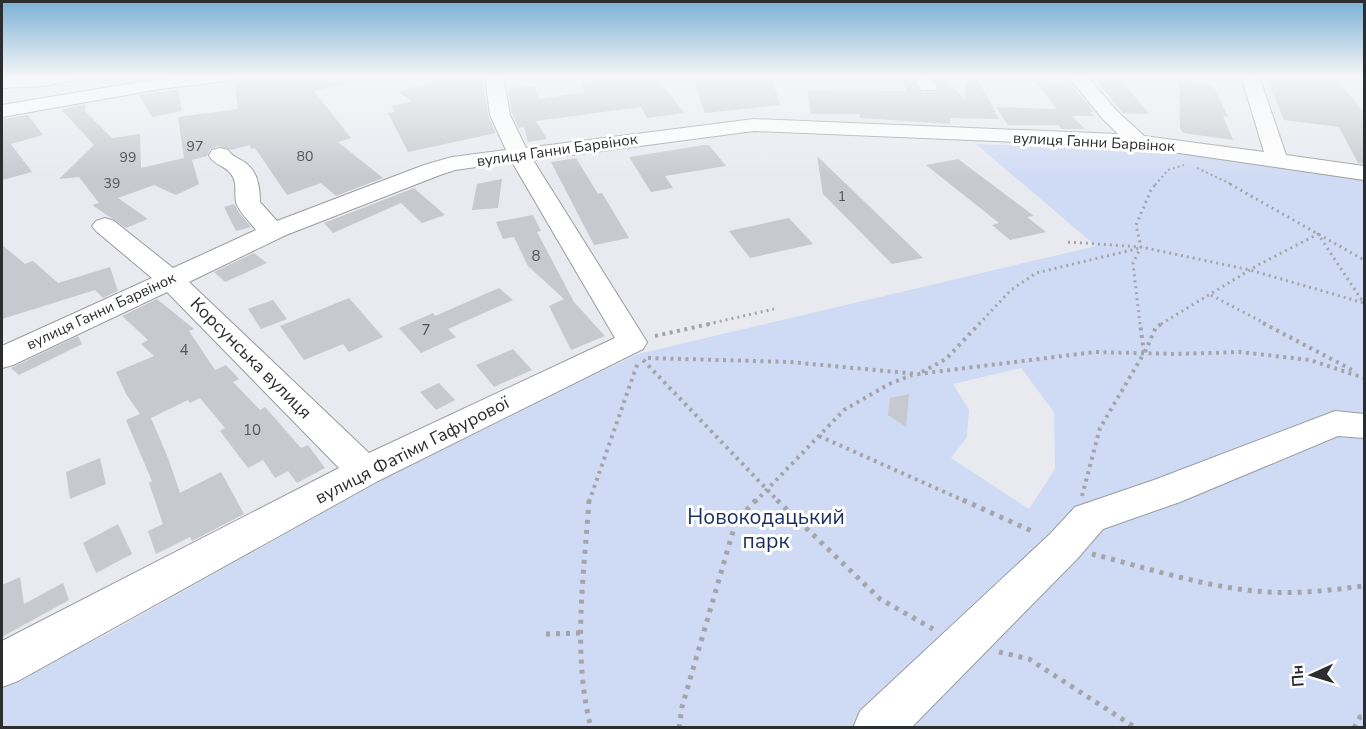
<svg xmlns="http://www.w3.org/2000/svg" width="1366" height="729" viewBox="0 0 1366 729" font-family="'Nunito Sans',sans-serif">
	<rect width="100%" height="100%" fill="#e8eaf0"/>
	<path fill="#cfdbf4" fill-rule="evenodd" d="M976,144L1159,151L1364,178V727L2,728V686L109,633L422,457L638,354L1096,246ZM1021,368L1054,412L1055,469L1029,509L951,458L967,437L969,410L953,384Z"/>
	<g fill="#c6c9ce">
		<path d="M238,76H250V79L282,76L283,81L307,76H348L349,83L314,91L351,138L338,142L383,178L336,196L321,183L287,195L255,148L251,149L250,145L231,150L219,146L210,149L207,156L192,160L199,184L176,195L154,185L118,198L148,219L126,228L92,205L99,203L79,177L59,179L94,145L61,109L86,104L85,111L112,138L140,134L141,168L184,158L178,117L238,109L234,82Z"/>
		<path d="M901,76H911L921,92L937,91L939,85L934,76H943L965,100L966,76H976L999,119L950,118V124L860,118L859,114H811L807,90L907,91Z"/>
		<path d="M1092,76L1119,77L1149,114L1123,113Z"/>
		<path d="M1266,76L1336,78L1365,114V164L1358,163L1339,127L1284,120Z"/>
		<path d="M449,77L454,81L480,77L483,81L488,115L496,133L408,152L388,113L395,112L391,106L412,101L398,92Z"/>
		<path d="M646,78H657L684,113L647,118L641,107L536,121L547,139L528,142L524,127L519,128L512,114L508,89L534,86L539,99L585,92L582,83Z"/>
		<path d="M731,78L772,79L780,105L705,113L694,82L731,80Z"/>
		<path d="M1179,81L1213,85L1228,117L1223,116L1233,140L1183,133L1180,128Z"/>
		<path d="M1036,82L1070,83L1094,112H1090L1094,116H1072L1085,129H1062L1058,125H1008L996,107L1057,109Z"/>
		<path d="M178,89L182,111L152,117L139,95Z"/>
		<path d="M28,115L43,135L11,144L32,172L2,180V119Z"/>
		<path d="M704,145H709L726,166L665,176L673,188L651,192L629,157Z"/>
		<path d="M817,156L923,258L892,264L823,194Z"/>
		<path d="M576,158L598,194L602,193L629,238L594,245L551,162Z"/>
		<path d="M958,159L1034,216L1027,217L1046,232L1010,240L992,225L999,223L926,165Z"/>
		<path d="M502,179L498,208L472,210L477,184Z"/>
		<path d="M414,188L445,215L422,223L401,203L333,233L324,223Z"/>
		<path d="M234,204L240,214L251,227L236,231L224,207Z"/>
		<path d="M533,215L541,231L537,232L574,302L605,336L571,350L549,306L564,299L528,266L514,237L503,239L496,222Z"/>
		<path d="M789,218L813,244L750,258L729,231Z"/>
		<path d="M2,245L25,264L33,261L58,283L110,267L118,291L103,298L95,290L2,319Z"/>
		<path d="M254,253L267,263L225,282L214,272Z"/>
		<path d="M499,288L513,300L448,329L456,337L421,353L399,328L433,313L435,316Z"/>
		<path d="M349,298L383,337L349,352L343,344L304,360L280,326Z"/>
		<path d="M157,299L194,329L189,331L215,370L226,365L239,379L233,382L260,410L265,407L301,448L308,445L325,468L297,483L288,471L275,478L263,460L248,468L220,431L225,428L200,398L190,403L188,400L151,418L168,458L180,493L221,472L244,514L192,541L190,537L156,554L148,531L163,524L149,483L152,481L126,420L140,414L126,394L116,372L154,356L141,344L148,340L122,316Z"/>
		<path d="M273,300L287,319L261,329L248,309Z"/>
		<path d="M78,336L82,344L19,375L11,368Z"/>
		<path d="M513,349L532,370L494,387L476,365Z"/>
		<path d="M439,383L455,400L436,410L420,392Z"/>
		<path d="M909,394L906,427L888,415L890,398Z"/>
		<path d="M100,458L106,484L70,499L66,472Z"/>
		<path d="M118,524L132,554L96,573L83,543Z"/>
		<path d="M20,577L24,604L63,583L69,600L2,637V585Z"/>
	</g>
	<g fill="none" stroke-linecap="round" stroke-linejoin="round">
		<g stroke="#9a9ca1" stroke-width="2">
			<g id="minor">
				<path d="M38,76H77L74,80L45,86L2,88V78Z"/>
				<path d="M176,76H236L233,80L227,81L160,89L2,117V105Z"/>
				<path d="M485,76H503L510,115L526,148L754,119L1118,134L1102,118L1068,76H1087L1116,110L1144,136L1264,152L1241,76H1259L1286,155L1364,166V180L1138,147L754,131L533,160L647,342L643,349L378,481L18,681L2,687V641L339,468L167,292L13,365L2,368V346L152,278L96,231L92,226L96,221L105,218L114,221L173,268L256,230C250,222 238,211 236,202C234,192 238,183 231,174C225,165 214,166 209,155L212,150L220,148L228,150C233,158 242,159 248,165C258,173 260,190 260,202L277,221L424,165L452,157L506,150L490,115ZM512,162L615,338L369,453L189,282L286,235L440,175L455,170Z"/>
				<path d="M913,76H931L937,86L935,90H921Z"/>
				<path d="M1335,411L1364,414V438L1338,436L1180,502L1103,529L1078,558L911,728H853L860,711L1050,534L1075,507L1154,480Z"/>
			</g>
		</g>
		<g stroke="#a4a5aa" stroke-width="2" stroke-dasharray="2 3" stroke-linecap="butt">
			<path d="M1197,168L1233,185"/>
			<path d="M1155,185L1168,170L1184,165"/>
		</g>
		<g stroke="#a4a5aa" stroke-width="3" stroke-dasharray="2 4" stroke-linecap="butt">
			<path d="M1230,184L1364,260"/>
			<path d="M1068,242L1141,247L1250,270L1364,303"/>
			<path d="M1211,295L1266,324"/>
			<path d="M708,324L774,309"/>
			<path d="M979,324L1011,290L1036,273L1140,248"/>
			<path d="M1140,324L1133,263L1141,247L1136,225L1151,190L1156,184"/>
			<path d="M1161,324L1258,265L1318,234L1363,302"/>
		</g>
		<g stroke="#a4a5aa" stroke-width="4" stroke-dasharray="3 4.5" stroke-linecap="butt">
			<path d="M1263,323L1356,372"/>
			<path d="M655,336L714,323"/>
			<path d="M1145,352L1156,327L1163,323"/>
			<path d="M648,358L790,362L918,374L1095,352L1176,354L1240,352L1310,360L1364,378"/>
			<path d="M643,360L779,502"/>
			<path d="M922,372L946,359L980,323"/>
			<path d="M819,436L967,502"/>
			<path d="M1082,496L1100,428L1144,353L1140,323"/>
			<path d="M589,502L638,362"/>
			<path d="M755,502L844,410L889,384L912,375"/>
		</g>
		<g stroke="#a4a5aa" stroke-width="5" stroke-dasharray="4 6" stroke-linecap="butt">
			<path d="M589,500C584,576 572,654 591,728"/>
			<path d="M777,500L880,599L933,629"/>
			<path d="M963,500L1036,533"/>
			<path d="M1092,554C1147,568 1211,589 1268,592C1300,594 1332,590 1364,586"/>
			<path d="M546,634L580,633"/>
			<path d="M999,652L1029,659L1136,728"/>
			<path d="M679,728L682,707L736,521L756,500"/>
			<path d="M1354,728L1360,717L1364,716"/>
		</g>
		<use href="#minor" fill="#fff" fill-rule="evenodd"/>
	</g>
	<linearGradient id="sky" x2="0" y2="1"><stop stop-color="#7ab1d6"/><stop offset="0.43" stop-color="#f5f6f8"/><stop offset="1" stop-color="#f5f6f8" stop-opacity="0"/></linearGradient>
	<rect width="1366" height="178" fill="url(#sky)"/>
	<g text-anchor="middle" stroke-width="6" stroke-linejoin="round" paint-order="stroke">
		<g font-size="14" fill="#525457">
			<text x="195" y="151">97</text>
			<text x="305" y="161">80</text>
			<text x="128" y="162">99</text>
			<text x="112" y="188">39</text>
			<text x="842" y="201">1</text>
		</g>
		<g font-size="15" fill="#2c2d2f" stroke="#fff">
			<text transform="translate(1094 142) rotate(3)" y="5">вулиця Ганни Барвінок</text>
			<text transform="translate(557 150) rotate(-8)" y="5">вулиця Ганни Барвінок</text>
			<text transform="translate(101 311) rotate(-25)" y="5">вулиця Ганни Барвінок</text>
		</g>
		<g font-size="15" fill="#525457">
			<text x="536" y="261">8</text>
			<text x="426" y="335">7</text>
			<text x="184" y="355">4</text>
			<text x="252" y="435">10</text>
		</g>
		<g font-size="18" fill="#2c2d2f" stroke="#fff">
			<text transform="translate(251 358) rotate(45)" y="6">Корсунська вулиця</text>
			<text transform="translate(412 450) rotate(-27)" y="6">вулиця Фатіми Гафурової</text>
		</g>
		<g font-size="21" fill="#192e5f" stroke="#fff">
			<text x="766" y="524">Новокодацький<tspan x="766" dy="24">парк</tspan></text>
		</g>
	</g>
	<rect width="1366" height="729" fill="none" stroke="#2c2d2f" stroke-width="6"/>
	<g transform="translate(1312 675) rotate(266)" stroke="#ffffff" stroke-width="4.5" paint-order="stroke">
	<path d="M0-4.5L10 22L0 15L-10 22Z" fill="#2c2d2f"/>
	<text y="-9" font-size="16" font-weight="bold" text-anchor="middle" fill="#2c2d2f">Пн</text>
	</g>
</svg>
